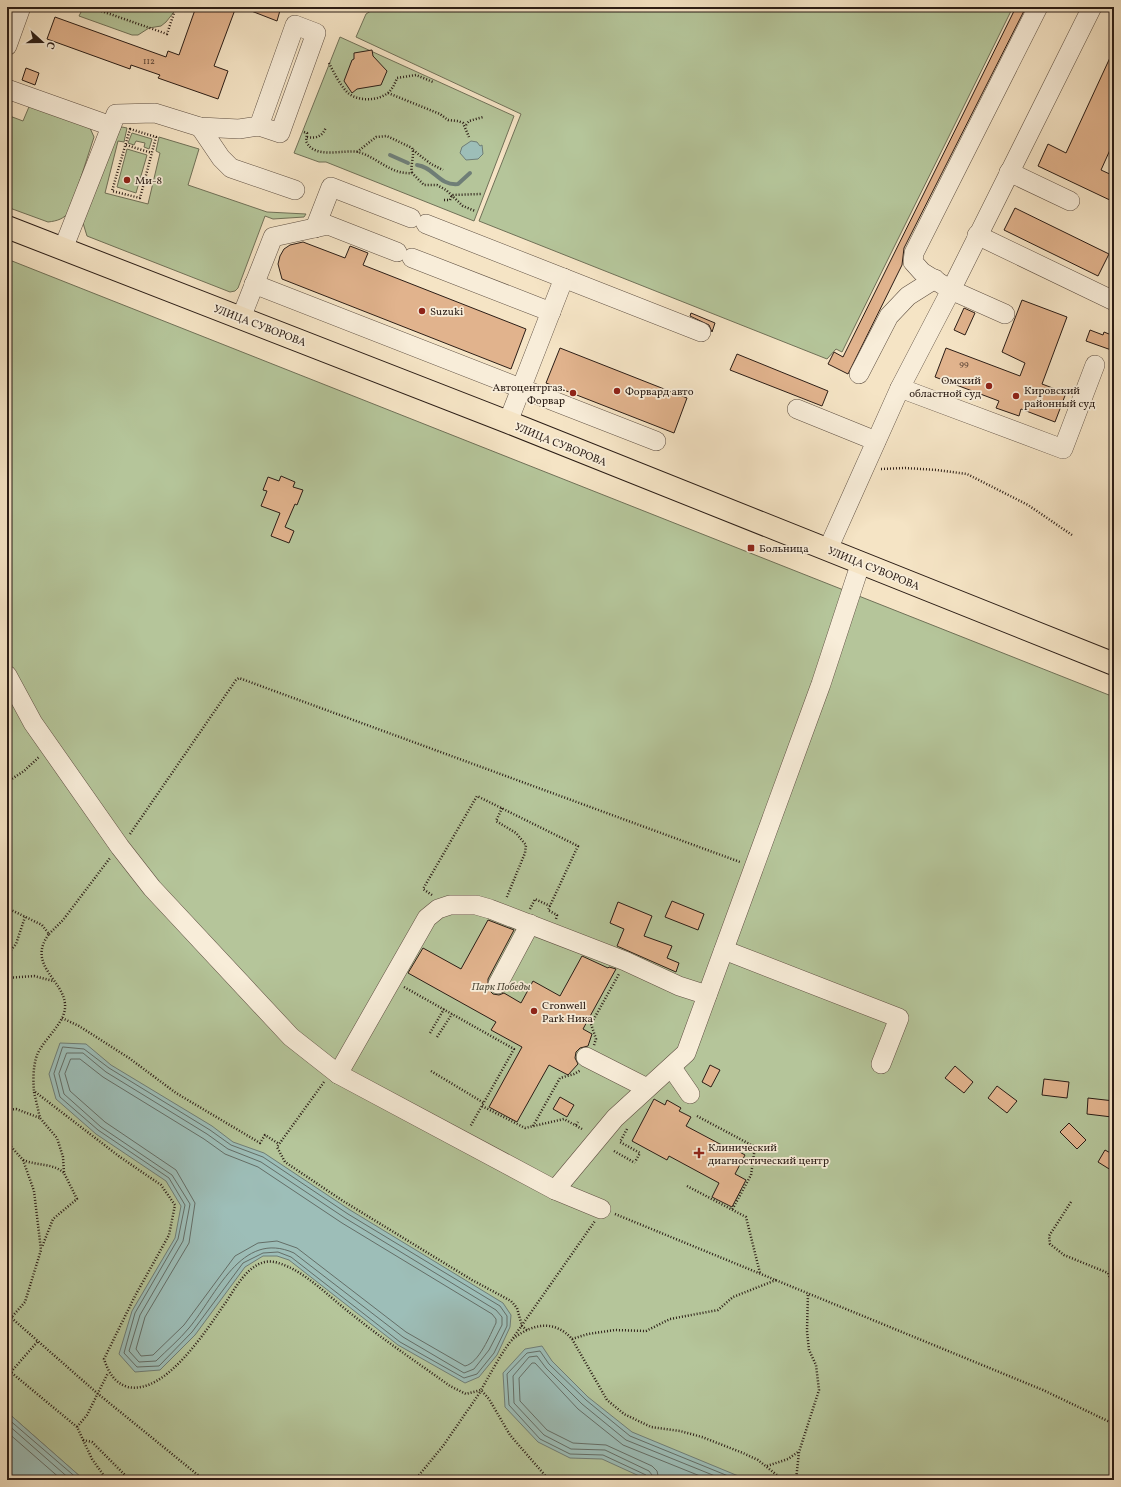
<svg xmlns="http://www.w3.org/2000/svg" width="1121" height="1487" viewBox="0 0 1121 1487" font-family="Vollkorn,serif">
	<rect width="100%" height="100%" fill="#f5e4c5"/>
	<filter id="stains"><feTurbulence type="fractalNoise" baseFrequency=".005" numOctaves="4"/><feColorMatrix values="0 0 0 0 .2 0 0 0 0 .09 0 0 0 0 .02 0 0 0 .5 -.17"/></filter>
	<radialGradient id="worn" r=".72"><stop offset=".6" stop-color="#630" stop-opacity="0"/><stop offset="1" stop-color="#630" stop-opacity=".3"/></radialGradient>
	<g fill="#b5c59a" stroke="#707158">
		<path d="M81,7H178L166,22L161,26L149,28L138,35H132L79,16L82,10Z"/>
		<path d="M377,7H1013L842,352L836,349L827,359L479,221L521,114L356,37L366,14Z"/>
		<path d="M340,37L514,116L474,221L326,162H319L294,153Z"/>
		<path d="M31,102L90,128L94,137L70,211C64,219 57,221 48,222L7,207V115L23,121Z"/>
		<path d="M122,127L127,128L124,142L118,141L105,193L148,204L160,153L156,151L159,137L199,149L188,185L267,212L306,214L304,217L273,219L265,216L238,288L235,291L230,292L87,236L83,223L117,130Z"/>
		<path d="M132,133L152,139L149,149L144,147L145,143L136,141L134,145L128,143Z"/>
		<path d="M127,149L147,155L136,193L117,187Z"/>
		<path d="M7,259L1114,697V1480H84L7,1412Z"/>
	</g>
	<g fill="#9dbeb8" stroke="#6f7e77">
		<path d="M471,141L477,142L480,146L482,145L483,154L478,159L466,160L460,153L462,147Z"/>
		<path d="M60,1043L86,1044L111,1065L212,1126L233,1142L264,1153L350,1210L503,1303L511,1315L510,1327L497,1355L479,1377L465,1383L398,1345L289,1260L277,1256H263L245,1267L195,1335L160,1370L135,1372L119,1354L132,1311L175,1238L181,1206L166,1181L96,1134L56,1099L49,1074Z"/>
		<path d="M542,1346L552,1361L588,1397L632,1432L748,1480H648L602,1459L570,1458L538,1442L505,1407L503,1373L525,1349Z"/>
		<path d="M7,1412L82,1478L84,1480H7Z"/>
	</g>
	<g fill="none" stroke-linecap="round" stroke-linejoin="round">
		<g stroke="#646e67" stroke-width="1">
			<path d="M63,1047L84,1049L109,1068L210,1130L231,1145L263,1157L348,1214L500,1306L507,1316V1326L494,1353L477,1374L464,1378L400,1342L291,1257L278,1252L263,1253L243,1263L192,1332L159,1366L137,1367L124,1353L135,1313L178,1239L185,1205L169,1178L98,1130L60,1097L54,1074Z"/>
			<path d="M67,1053H83L106,1072L207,1134L228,1149L261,1162L345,1218L496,1310L502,1317V1325L489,1350L474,1369L464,1373L403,1337L294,1253C241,1229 216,1296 189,1328C179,1340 167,1350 156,1361L139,1362L129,1351L140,1315L183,1241L190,1204L172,1175L101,1127L64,1094L59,1074Z"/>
			<path d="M71,1059H80L103,1077L204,1139L225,1154L258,1167L342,1223L492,1314L496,1319V1323C490,1335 479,1363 465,1366L406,1332L297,1248L277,1241L258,1243L235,1256L184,1325L153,1355L141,1356L136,1349L145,1317L189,1243L195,1203L176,1170L105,1122L70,1091L65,1074Z"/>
			<path d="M7,1418L79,1480"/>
			<path d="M7,1424L71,1480"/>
			<path d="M7,1432L62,1480"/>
			<path d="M648,1480L646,1475L603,1455L570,1454L540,1439L509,1405L507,1374L527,1353L540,1351L549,1364L586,1400L630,1436L738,1480"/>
			<path d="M653,1480L652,1475L649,1471L605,1450L571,1449L544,1435L514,1403L513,1376L529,1357L537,1356L546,1368L582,1404L626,1440L725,1480"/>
			<path d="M659,1480L657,1471L652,1466L606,1445L573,1443L547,1430L520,1401L519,1378L532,1363H535L578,1409L623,1445L710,1480"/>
		</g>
		<g stroke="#6f7e77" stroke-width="4">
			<path d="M390,155L408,163"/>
			<path d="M417,165C434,167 439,186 458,184L470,173"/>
		</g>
	</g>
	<g fill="#e1b38d" stroke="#2b1d16">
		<path d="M196,7H236L214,66L228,71L218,99L158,78L160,75L131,65L130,69L47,39L55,17L166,57L168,51L179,55Z"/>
		<path d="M241,7H281L277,21Z"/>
		<path d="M1016,7H1026L904,248L902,265L848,374L828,364L834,352L843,357Z"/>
		<path d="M1114,49V141L1101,170L1114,176V202L1038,166L1048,144L1066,153Z"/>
		<path d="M372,50L373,56L387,71L381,85L357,89L352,93L344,81L352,60L354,59V53Z"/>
		<path d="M26,68L39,73L35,85L22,80Z"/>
		<path d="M1015,208L1109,254L1098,276L1004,230Z"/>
		<path d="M303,242L345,258L350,246L368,253L363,265L526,329L511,369L282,279L278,264L280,256L284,249L290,245Z"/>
		<path d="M1022,300L1067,317L1042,384L1066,393L1055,422L1021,409L1019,416L996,408L999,401L935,377L946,348L1020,376L1025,363L1002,352Z"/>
		<path d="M964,308L975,313L965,335L954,330Z"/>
		<path d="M691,313L715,323L712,332L709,325L690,316Z"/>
		<path d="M1090,330L1103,335L1104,332L1114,336V351L1086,341Z"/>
		<path d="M560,348L687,398L674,433L546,383Z"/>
		<path d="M737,354L828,391L822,406L730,370Z"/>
		<path d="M281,476L295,482L293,487L303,490L297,505L295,504L285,527L294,531L289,543L271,536L280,513L261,506L267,491L263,490L268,477L279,481Z"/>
		<path d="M672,901L704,914L698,930L665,917Z"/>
		<path d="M618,902L652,916L644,936L672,946L667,958L679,963L676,972L617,946L624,929L610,923Z"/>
		<path d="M488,920L514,930L488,979V989L493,994L499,995L504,993L521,1003L533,981L560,996L582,956L608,968L609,967L616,969L583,1029L592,1034L588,1046L580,1048L576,1052L575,1058L578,1064L568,1075L549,1065L517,1122L489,1107L522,1047L491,1030L496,1022L408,973L423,948L461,969Z"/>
		<path d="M710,1065L720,1070L711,1087L702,1082Z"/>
		<path d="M955,1066L973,1082L964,1093L945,1078Z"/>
		<path d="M1044,1079L1069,1082L1067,1098L1042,1095Z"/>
		<path d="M997,1086L1017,1101L1007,1113L988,1098Z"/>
		<path d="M560,1097L574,1105L567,1117L553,1109Z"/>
		<path d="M1088,1098L1114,1101L1112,1117L1087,1114Z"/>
		<path d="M654,1099L665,1105L667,1100L681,1108L679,1111L691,1117L686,1126L735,1152L736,1150L745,1155L735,1174L746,1180L732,1207L712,1197L719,1183L669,1156L667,1160L632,1141Z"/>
		<path d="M1069,1123L1086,1140L1077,1149L1060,1132Z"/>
		<path d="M1105,1150L1114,1155V1172L1098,1162Z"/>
	</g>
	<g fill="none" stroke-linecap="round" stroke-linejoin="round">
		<g stroke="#5e4f42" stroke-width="20">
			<g id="minor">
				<path d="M1038,7L914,253L913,262L922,272L951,290L1092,7"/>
				<path d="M7,46L21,7"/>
				<path d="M7,89L111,126"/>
				<path d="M200,127L221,158L231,168L295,190"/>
				<path d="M1009,172L1070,201"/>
				<path d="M426,224L701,332"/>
				<path d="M315,228L331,187L411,218"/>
				<path d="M977,235L1114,301"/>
				<path d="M63,249L116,114L155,113L200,127L239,129L259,126L280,133L316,33L295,25L259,126"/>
				<path d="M412,258L551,312"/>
				<path d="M254,284L656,441"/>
				<path d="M241,318L273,237L328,225L397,252"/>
				<path d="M859,374L889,316L908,296L935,279"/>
				<path d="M900,388L1063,449L1095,365"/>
				<path d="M797,409L876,441"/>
				<path d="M508,422L564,278"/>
				<path d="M828,549L900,388L951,290L1005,314"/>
				<path d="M7,675L33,723L120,847L152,888L291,1037L338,1074L555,1190"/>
				<path d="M724,950L899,1018L881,1064"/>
				<path d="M498,984L530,924"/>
				<path d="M586,1057L647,1088"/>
				<path d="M672,1068L690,1094"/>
				<path d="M338,1074L427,918L438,909L450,905H476L490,909L625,961L679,986L707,995"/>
				<path d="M601,1209L555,1190L615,1118L686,1053L821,684L861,562"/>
			</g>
		</g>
		<g stroke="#2b1d16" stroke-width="24">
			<path id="major" d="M7,227L508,422L1114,664"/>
		</g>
		<g stroke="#2b1d16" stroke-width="2.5" stroke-dasharray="1 2" stroke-linecap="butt">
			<path d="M90,7L167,34L176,7"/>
			<path d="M329,63C334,73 340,85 348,93C359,102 379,101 389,92C393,88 395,83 397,78L416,75L433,82"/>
			<path d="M388,93L440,114L448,120L458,121L463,123L469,137"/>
			<path d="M466,125L469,121L483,117"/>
			<path d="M130,129L156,137L140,198L112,191Z"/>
			<path d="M304,132L307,133L306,141C314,160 344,149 358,152C377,157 391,175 412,173L424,185H437L446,190L463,206L475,211"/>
			<path d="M307,137C316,139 323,136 326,127"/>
			<path d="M126,145L152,153"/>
			<path d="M413,150L431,164L443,170"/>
			<path d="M357,152L376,137L387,136L412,148C415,156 410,164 412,173"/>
			<path d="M444,200H450L452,195L481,194"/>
			<path d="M881,469L905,468L937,470L967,474L1028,505L1072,535"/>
			<path d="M7,782L24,771L39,757"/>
			<path d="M502,808L496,821L516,833L526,845L525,853L506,899"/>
			<path d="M130,834L236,680L239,678L740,862"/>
			<path d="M432,895L423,889L477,796L578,846L548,910L557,915L556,919"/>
			<path d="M7,908L42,925L49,934C25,966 67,981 65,1008C64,1024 43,1040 37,1055C33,1067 33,1080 34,1091L120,1157L161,1185L175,1205L169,1235L135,1296L104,1359C108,1371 114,1383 128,1387C166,1395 207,1329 226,1302C236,1287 247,1266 265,1262C274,1260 284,1265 291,1268C314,1280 334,1301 354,1316C385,1341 418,1363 450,1386L466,1394L481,1390"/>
			<path d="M530,909L535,899L550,906"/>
			<path d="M49,934L63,920L110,858"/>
			<path d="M7,955L16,944L25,917"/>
			<path d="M7,978L34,976L53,981"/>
			<path d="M404,987L514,1049L470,1127"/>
			<path d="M62,1018L79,1026L129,1058L176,1093L260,1143L265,1135L279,1144"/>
			<path d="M430,1033L444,1009"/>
			<path d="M437,1037L452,1014"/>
			<path d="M594,1045L596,1039L591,1024L619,974"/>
			<path d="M431,1071L484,1103"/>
			<path d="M324,1082L277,1147L285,1162L343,1201L472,1280L511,1301L517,1308L522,1326L528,1331"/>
			<path d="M34,1092L40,1118L57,1138L63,1157L64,1173L77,1199L53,1219L42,1247"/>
			<path d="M482,1106L525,1128L564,1119L582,1129"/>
			<path d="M7,1110L16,1109L40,1118"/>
			<path d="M697,1116L755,1147L751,1175L732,1210"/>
			<path d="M576,1125L578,1122"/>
			<path d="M533,1126L560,1078L574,1074L581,1070"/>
			<path d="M627,1129L620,1142L640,1153L635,1162"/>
			<path d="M7,1142L23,1160L34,1191L41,1250L25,1302L11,1318"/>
			<path d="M614,1151L635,1163"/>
			<path d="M23,1160C38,1166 53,1163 64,1173"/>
			<path d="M687,1186L746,1217L760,1273"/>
			<path d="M1071,1202L1049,1236L1050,1244L1064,1255L1108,1273L1114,1289"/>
			<path d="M615,1214L1043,1390L1114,1424"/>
			<path d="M1114,1294C1110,1305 1108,1319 1114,1329"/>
			<path d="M7,1314L97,1393L204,1480"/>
			<path d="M513,1338L595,1221"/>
			<path d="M572,1339L588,1334L615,1330L646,1331L670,1319L718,1310L733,1297L776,1280"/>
			<path d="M7,1369L77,1427L92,1459L107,1480"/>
			<path d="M11,1372L38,1341"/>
			<path d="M77,1427L87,1415L108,1373"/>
			<path d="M83,1440L92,1442L130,1480"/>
			<path d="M767,1466L788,1459L798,1452"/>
			<path d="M415,1480L443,1446L481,1391"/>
			<path d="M549,1480L510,1435L489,1399L481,1390C487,1380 506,1344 514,1338C534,1323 555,1320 572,1339L607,1400L624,1414L651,1427L680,1431L702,1437L743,1453L758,1460L783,1480"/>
			<path d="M796,1480L799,1452L819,1390L816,1365L809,1350L807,1331L808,1293"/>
		</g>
		<use href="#minor" stroke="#f8edd9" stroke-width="19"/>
		<use href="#major" stroke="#f5e4c5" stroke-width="22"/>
	</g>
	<g fill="#8f2418" stroke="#f8edd9" stroke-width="1.5">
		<circle cx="127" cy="180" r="4"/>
		<circle cx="422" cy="311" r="4"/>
		<circle cx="989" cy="386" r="4"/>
		<circle cx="617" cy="391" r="4"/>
		<circle cx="573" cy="393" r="4"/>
		<circle cx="1016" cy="396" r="4"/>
		<rect x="747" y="544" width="8" height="8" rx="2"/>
		<circle cx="534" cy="1011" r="4"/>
		<path d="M697 1147h4v4h4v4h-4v4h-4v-4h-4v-4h4z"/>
	</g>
	<g text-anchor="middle" stroke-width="3.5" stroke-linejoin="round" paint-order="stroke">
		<g font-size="9" fill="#584234">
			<text x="149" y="64">112</text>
			<text x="964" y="367">99</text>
		</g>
		<g font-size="11" fill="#2b1d16" stroke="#f8edd9" text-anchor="start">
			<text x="135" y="184">Ми-8</text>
			<text x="430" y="315">Suzuki</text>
			<text x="981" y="384" text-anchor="end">Омский<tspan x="981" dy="13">областной суд</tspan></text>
			<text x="565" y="391" text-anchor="end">Автоцентргаз.<tspan x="565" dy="13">Форвар</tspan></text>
			<text x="1024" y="394">Кировский<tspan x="1024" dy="13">районный суд</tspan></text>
			<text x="625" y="395">Форвард авто</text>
			<text x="759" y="552">Больница</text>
			<text x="542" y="1009">Cronwell<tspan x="542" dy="13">Park Ника</tspan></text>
			<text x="708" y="1151">Клинический<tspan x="708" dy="13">диагностический центр</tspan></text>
		</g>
		<g font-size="11" fill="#2b1d16" stroke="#f8edd9">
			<text transform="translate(260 325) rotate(21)" y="4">УЛИЦА СУВОРОВА</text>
			<text transform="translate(561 444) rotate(22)" y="4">УЛИЦА СУВОРОВА</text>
			<text transform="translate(874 568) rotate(22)" y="4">УЛИЦА СУВОРОВА</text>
		</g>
		<g font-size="11" font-style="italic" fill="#544f3e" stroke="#f8edd9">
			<text x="501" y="990">Парк Победы</text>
		</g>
	</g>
	<rect width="1121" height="1487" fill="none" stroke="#f5e4c5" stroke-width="24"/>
	<rect x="8" y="8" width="1105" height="1471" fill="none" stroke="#2b1d16" stroke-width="2"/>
	<rect x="12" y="12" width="1097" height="1463" fill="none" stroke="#2b1d16"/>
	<g transform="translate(42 42) rotate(111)" stroke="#f8edd9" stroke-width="3" paint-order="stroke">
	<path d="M0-3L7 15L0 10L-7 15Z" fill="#2b1d16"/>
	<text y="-6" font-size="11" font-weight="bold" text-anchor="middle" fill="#2b1d16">С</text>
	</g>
	<rect width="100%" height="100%" filter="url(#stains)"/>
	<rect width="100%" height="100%" fill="url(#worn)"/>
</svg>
